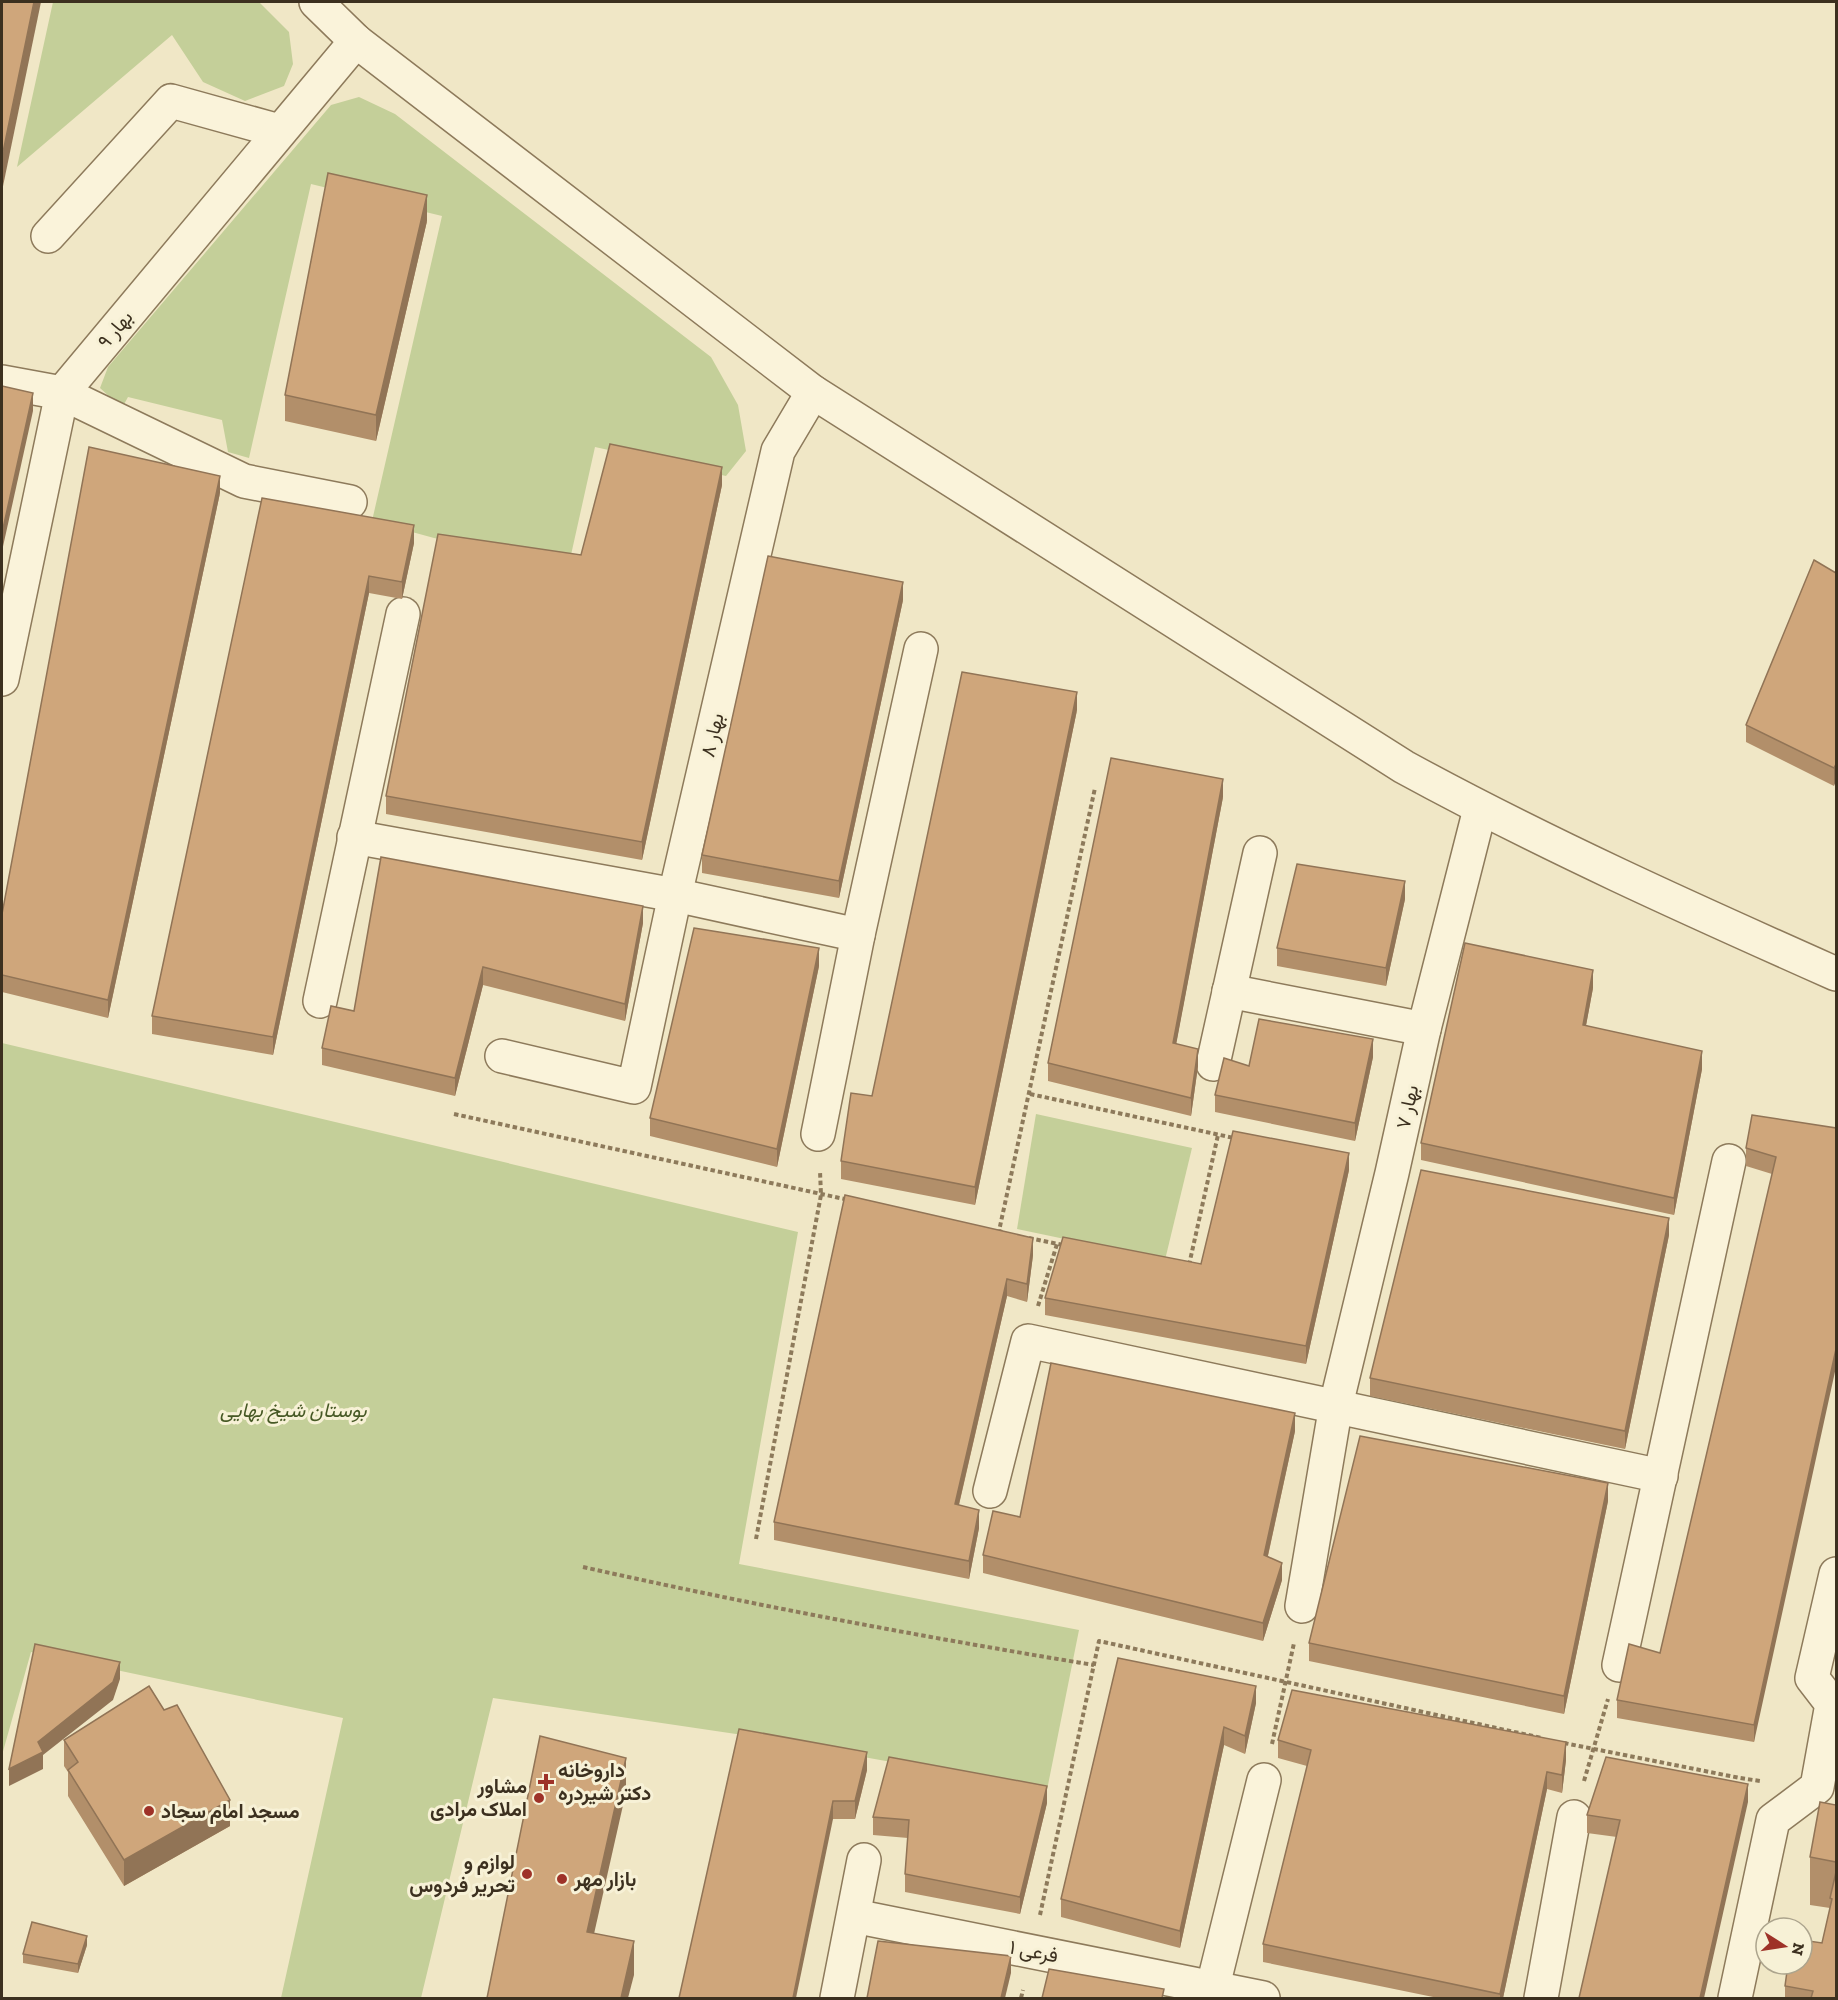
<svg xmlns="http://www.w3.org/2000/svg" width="1838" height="2000" viewBox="0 0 1838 2000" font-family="'Zilla Slab',Vazirmatn,serif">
	<rect width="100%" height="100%" fill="#f0e7c6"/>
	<g fill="#c4cf99">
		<path d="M53,2H259L289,32L293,64L284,86L245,101L203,82L172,35L17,167Z"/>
		<path d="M359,97L395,114L711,357L738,405L746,451L726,476L595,447L569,564L434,538L372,521L442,216L311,184L249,458L228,452L222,420L128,397L122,408L100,388L108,367L331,105Z"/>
		<path d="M2,1043L798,1232L739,1564L1079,1630L1047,1790L736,1734L493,1698L421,1998H281L343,1718L31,1652L2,1755Z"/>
		<path d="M1036,1114L1192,1148L1165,1260L1017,1229Z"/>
	</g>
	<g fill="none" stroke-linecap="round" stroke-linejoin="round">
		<g stroke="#8d7a5b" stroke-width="36">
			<g id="minor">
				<path d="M316,2L356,41L813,392L1404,767C1545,844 1690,909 1836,974"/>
				<path d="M48,236L171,101L279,131"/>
				<path d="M2,382L62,393L244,481L350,502"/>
				<path d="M2,679L62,393L356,41"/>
				<path d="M354,837L675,895L858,935"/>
				<path d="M1229,991L1424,1029"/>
				<path d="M320,1001L403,614"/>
				<path d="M502,1056L634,1087L675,895L778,451L813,392"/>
				<path d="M1213,1064L1260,853"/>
				<path d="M818,1134L858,935L921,649"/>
				<path d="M990,1491L1028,1341L1661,1476"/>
				<path d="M1302,1606L1336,1405L1392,1173L1424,1029L1480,809"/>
				<path d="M1619,1665L1729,1161"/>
				<path d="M854,1916L1263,1998"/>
				<path d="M837,1998L864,1860"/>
				<path d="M1210,1998L1264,1780"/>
				<path d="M1541,1998L1574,1817"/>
				<path d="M1735,1998L1773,1820L1817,1787L1832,1704L1812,1678L1836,1574"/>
			</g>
		</g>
		<g stroke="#8d7a5b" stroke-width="4" stroke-dasharray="4.5 3" stroke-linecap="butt">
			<path d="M1030,1094L1234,1138"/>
			<path d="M454,1114L849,1200"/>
			<path d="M1002,1232L999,1231L1095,788"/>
			<path d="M1029,1238L1063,1245"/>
			<path d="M1189,1265L1218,1135"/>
			<path d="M1038,1306L1057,1244"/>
			<path d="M756,1539L821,1195L820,1171"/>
			<path d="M583,1567C753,1605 923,1637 1094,1665"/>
			<path d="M1564,1743L1740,1778L1760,1781"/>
			<path d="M1272,1744L1294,1643"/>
			<path d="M1584,1781L1608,1699"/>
			<path d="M1040,1915L1099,1641L1542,1738"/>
			<path d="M1021,1998L1023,1990"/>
		</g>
		<use href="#minor" stroke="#faf3da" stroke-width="33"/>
	</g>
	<g fill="#b28f6a">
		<path d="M427,221L376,441L285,421V395Z"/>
		<path d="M722,485L642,860L386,814V796L581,555Z"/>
		<path d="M220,493L108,1018L2,992V914Z"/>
		<path d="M262,498L414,543L402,599L369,593L273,1055L152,1034V1016Z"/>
		<path d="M1836,573L1834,786L1746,742V725Z"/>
		<path d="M903,600L839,898L702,873V855Z"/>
		<path d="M1077,710L975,1205L841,1179V1161L872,1096Z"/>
		<path d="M1223,797L1176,1044L1198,1066L1191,1116L1048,1081V1063Z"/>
		<path d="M381,857L643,923L625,1021L483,985L455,1096L322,1065V1048L354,1011Z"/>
		<path d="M1405,899L1386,986L1277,966V948Z"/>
		<path d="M819,966L777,1167L650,1136V1118Z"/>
		<path d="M1593,988L1586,1025L1702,1069L1674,1215L1421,1160V1143Z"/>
		<path d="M1373,1057L1355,1141L1215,1112V1095Z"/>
		<path d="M1836,1128L1754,1742L1617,1718V1700L1660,1653L1772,1174L1746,1166V1148Z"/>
		<path d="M1349,1170L1306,1364L1045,1315V1298L1201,1264Z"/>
		<path d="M845,1195L1033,1255L1027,1302L1007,1296L959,1505L979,1528L969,1579L774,1540V1522Z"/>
		<path d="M1669,1235L1625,1449L1370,1396V1378Z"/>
		<path d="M1295,1431L1268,1556L1282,1580L1263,1641L983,1573V1555L1020,1517Z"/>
		<path d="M1608,1501L1564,1714L1309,1661V1643Z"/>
		<path d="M1118,1658L1256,1703L1245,1754L1224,1745L1180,1948L1061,1917V1899Z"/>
		<path d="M164,1710L230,1826L124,1886L68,1796V1772L64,1766V1740Z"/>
		<path d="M739,1729L867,1770L855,1819H833Z"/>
		<path d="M1278,1740L1566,1760L1562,1793L1547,1789L1503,1998H1438L1263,1962V1944L1307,1766L1278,1758Z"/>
		<path d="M1748,1802L1617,1837L1587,1833V1815Z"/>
		<path d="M1047,1803L1020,1914L905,1892V1874L908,1838L873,1835V1817Z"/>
		<path d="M1836,1805V1998H1785V1986L1822,1943L1830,1908L1810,1905V1857Z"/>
		<path d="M87,1945L78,1973L23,1963V1954Z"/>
	</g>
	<g fill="#917456">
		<path d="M34,2H41L2,191V157Z"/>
		<path d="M427,195V221L376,441V415Z"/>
		<path d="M33,393V411L2,551V533Z"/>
		<path d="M722,467V485L642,860V842Z"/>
		<path d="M220,476V493L108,1018V1000Z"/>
		<path d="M414,525V543L402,599V582Z"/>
		<path d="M369,576V593L273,1055V1037Z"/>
		<path d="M903,582V600L839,898V881Z"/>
		<path d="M1077,692V710L975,1205V1187Z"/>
		<path d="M1836,764V781L1834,786V768Z"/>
		<path d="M1223,779V797L1173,1061V1043Z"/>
		<path d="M1405,881V899L1386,986V968Z"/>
		<path d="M643,906V923L625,1021V1004Z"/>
		<path d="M819,948V966L777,1167V1149Z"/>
		<path d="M483,967V985L455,1096V1078Z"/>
		<path d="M1593,970V988L1583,1042V1025Z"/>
		<path d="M1373,1039V1057L1355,1141V1123Z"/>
		<path d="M1198,1049V1066L1191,1116V1098Z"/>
		<path d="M1702,1051V1069L1674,1215V1198Z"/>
		<path d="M1349,1153V1170L1306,1364V1346Z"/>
		<path d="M1669,1218V1235L1625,1449V1431Z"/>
		<path d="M1033,1238V1255L1027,1302V1284Z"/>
		<path d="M1007,1279V1296L955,1521V1504Z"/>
		<path d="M1836,1349V1367L1754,1742V1725Z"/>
		<path d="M1295,1413V1431L1264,1573V1555Z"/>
		<path d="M1608,1483V1501L1564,1714V1696Z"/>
		<path d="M979,1510V1528L969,1579V1561Z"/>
		<path d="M1282,1563V1580L1263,1641V1623Z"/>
		<path d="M120,1662V1679L113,1700L43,1755V1769L9,1786V1769Z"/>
		<path d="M1256,1686V1703L1245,1754V1736Z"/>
		<path d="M1224,1727V1745L1180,1948V1931Z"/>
		<path d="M1566,1742V1760L1562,1793V1775Z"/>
		<path d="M867,1752V1770L855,1819V1801Z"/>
		<path d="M626,1758V1792L587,1965V1932Z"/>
		<path d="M1547,1772V1789L1503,1998H1500V1994Z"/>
		<path d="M1748,1784V1802L1704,1998H1700Z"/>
		<path d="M1047,1786V1803L1020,1914V1897Z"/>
		<path d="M230,1800V1826L124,1886V1860Z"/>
		<path d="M833,1801V1819L796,1998H793Z"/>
		<path d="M87,1936V1945L78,1973V1964Z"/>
		<path d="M634,1941V1975L628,1998H621Z"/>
		<path d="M1011,1956V1973L1005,1998H1001Z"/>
	</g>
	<g fill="#cfa67b" stroke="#917456" stroke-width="1.5">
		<path d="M2,2H34L2,157Z"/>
		<path d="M328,173L427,195L376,415L285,395Z"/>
		<path d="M2,386L33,393L2,533Z"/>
		<path d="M610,444L722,467L642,842L386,796L438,534L581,555Z"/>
		<path d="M89,447L220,476L108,1000L2,975V914Z"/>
		<path d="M262,498L414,525L402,582L369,576L273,1037L152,1016Z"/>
		<path d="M768,556L903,582L839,881L702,855Z"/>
		<path d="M1814,560L1836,573V764L1834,768L1746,725Z"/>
		<path d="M962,672L1077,692L975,1187L841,1161L851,1093L872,1096Z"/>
		<path d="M1111,758L1223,779L1173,1043L1198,1049L1191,1098L1048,1063Z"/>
		<path d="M381,857L643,906L625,1004L483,967L455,1078L322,1048L331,1006L354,1011Z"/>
		<path d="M1297,864L1405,881L1386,968L1277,948Z"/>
		<path d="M694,928L819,948L777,1149L650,1118Z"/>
		<path d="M1465,943L1593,970L1583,1025L1702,1051L1674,1198L1421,1143Z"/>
		<path d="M1259,1019L1373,1039L1355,1123L1215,1095L1224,1058L1249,1066Z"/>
		<path d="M1752,1115L1836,1128V1349L1754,1725L1617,1700L1629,1644L1660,1653L1776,1157L1746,1148Z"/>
		<path d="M1233,1131L1349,1153L1306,1346L1045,1298L1063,1237L1201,1264Z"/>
		<path d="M1421,1170L1669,1218L1625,1431L1370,1378Z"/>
		<path d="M845,1195L1033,1238L1027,1284L1007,1279L955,1504L979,1510L969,1561L774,1522Z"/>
		<path d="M1051,1363L1295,1413L1264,1555L1282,1563L1263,1623L983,1555L993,1511L1020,1517Z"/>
		<path d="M1360,1436L1608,1483L1564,1696L1309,1643Z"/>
		<path d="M35,1644L120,1662L113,1682L38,1742L43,1752L9,1769Z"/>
		<path d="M1118,1658L1256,1686L1245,1736L1224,1727L1180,1931L1061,1899Z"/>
		<path d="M149,1686L164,1710L177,1705L230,1800L124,1860L68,1770L78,1762L64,1740Z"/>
		<path d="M1292,1690L1566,1742L1562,1775L1547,1772L1500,1994L1263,1944L1311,1750L1278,1740Z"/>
		<path d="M739,1729L867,1752L855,1801H833L793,1998H679Z"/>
		<path d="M540,1736L626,1758L587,1932L634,1941L621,1998H487Z"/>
		<path d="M889,1757L1047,1786L1020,1897L905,1874L909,1820L873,1817Z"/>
		<path d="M1606,1757L1748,1784L1700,1998H1579L1620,1820L1587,1815Z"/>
		<path d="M1820,1802L1836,1805V1862L1810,1857Z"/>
		<path d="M1836,1872V1998H1811L1813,1991L1785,1986L1788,1964H1802V1940L1822,1943L1832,1899L1830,1898Z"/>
		<path d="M32,1922L87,1936L78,1964L23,1954Z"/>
		<path d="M878,1941L1011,1956L1001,1998H867Z"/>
		<path d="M1049,1969L1164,1989L1162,1998H1042Z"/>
	</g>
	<g fill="#9e3228" stroke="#f7f1d6" stroke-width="2">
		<path d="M543 1773h6v6h6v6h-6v6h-6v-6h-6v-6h6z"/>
		<circle cx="539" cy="1798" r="6"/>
		<circle cx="149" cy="1811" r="6"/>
		<circle cx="527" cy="1874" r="6"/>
		<circle cx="562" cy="1879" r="6"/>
	</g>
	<g text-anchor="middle" stroke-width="6" stroke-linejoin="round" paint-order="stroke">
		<g font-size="20" fill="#3c301f" stroke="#f7f1d6">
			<text transform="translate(115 329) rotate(-50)" y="7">بهار ۹</text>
			<text transform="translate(712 735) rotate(-77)" y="7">بهار ۸</text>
			<text transform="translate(1407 1107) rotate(-78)" y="7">بهار ۷</text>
			<text transform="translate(1034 1951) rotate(11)" y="7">فرعی ۱</text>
		</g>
		<g font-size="20" font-style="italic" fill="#475925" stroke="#f7f1d6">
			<text x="293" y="1417">بوستان شیخ بهایی</text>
		</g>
		<g font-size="20" font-weight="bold" fill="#3c301f" stroke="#f7f1d6" text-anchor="start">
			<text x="558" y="1777">داروخانه<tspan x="558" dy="23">دکتر شیردره</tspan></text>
			<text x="527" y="1793" text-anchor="end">مشاور<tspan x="527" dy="23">املاک مرادی</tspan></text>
			<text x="161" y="1818">مسجد امام سجاد</text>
			<text x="515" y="1869" text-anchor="end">لوازم و<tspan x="515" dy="23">تحریر فردوس</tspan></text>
			<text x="574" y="1886">بازار مهر</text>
		</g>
	</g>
	<rect width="1838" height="2000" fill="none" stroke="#3c301f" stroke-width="6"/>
	<g transform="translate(1784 1946) rotate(102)"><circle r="28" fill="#f7f1d6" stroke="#aca48d" stroke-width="1.5"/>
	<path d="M0-4.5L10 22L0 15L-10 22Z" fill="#9e3228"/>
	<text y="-9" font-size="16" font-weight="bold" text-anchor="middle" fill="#3c301f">N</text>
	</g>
</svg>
